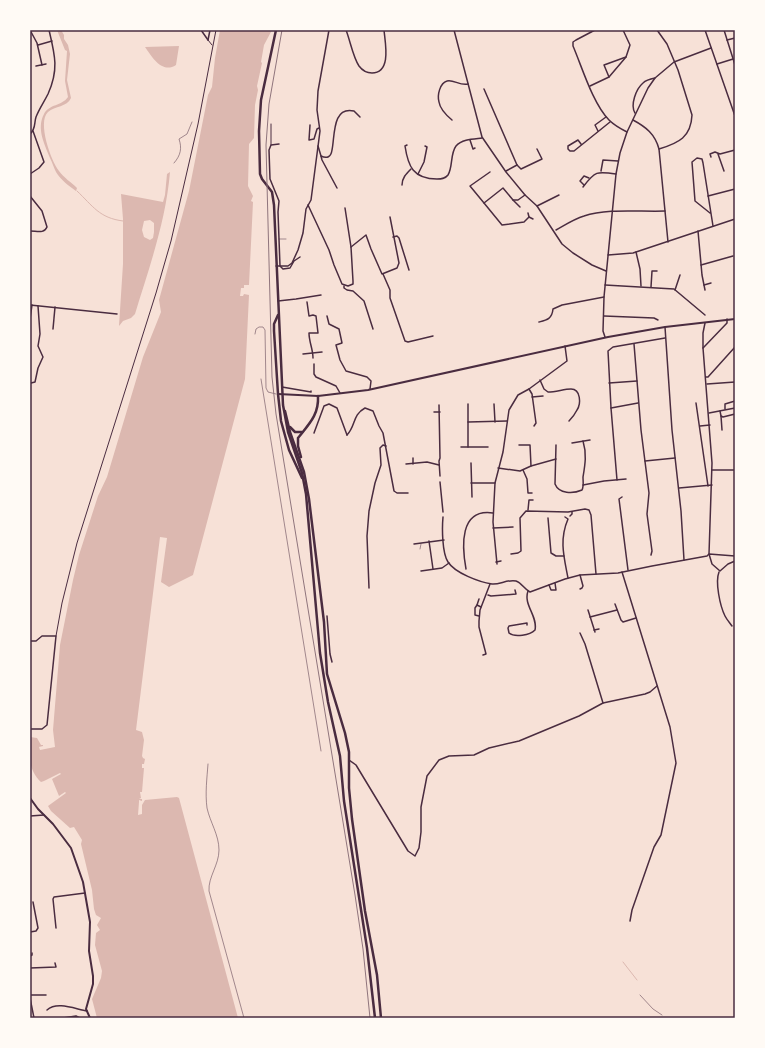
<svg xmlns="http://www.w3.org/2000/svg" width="765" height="1048" viewBox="0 0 765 1048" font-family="Georgia,serif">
	<rect width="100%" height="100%" fill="#f7e1d7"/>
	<g fill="#dcb8b0" fill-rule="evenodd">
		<path d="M57,30H61L64,35V39L68,45L70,54L67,80L71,98C67,107 55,106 48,112C37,122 51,161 59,171C64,178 71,182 77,188L76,191C69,186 61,180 56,172C54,168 52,162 50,158C45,145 36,129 44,114C49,104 62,106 68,97L65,81L67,51L65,50Z"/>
		<path d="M220,30H272L264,45L261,62L262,63L257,86L258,90L255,105L254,138L249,144L248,186L253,196L251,201L253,202L249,285H244V288H241L240,296H243L244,294L249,295L245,379L193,575L169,587L161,582L167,538L160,537L136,730L142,732L144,740L142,756L143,758L145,759L144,764H142V768H144L142,792H140L141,798L139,799H142V801L139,800V802L138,815L142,814V805L145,800L177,797L179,798L238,1018H97L92,999L101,978L102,971L95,945L96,933L100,930L97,925L101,918L96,915L94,909L92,890L81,844L82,840L74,827L70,828L51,811L48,806L66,793L65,792L59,796L52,779L61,774L60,773L44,781L41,782C27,769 30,754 30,737L37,738L41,745H43V746L39,747L40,750L55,747L53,730L60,645L73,580L79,555L98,496L107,477L143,357L161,312L159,300L189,191L208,95L212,87L215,58Z"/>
		<path d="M179,46L176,65C162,74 152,57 145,47Z"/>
		<path d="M170,172C166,221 149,268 135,314L131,318L123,321L119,326L123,264V219L121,194L163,202L165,195L167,174ZM150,220L154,223V232L153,238L150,240L144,237L142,230L144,221Z"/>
	</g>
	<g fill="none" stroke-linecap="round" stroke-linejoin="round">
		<g stroke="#dcb8b0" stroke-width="1">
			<path d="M77,191C93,206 99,218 123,221"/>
			<path d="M623,962L637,980"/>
		</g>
		<g stroke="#4a2c40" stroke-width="0.5">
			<path d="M174,163C181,155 182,148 179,139L187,134L192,122"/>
			<path d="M279,239H286"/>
			<path d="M255,334L256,329L259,327H263L265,330L266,388L268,392L276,394"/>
			<path d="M261,379L321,751"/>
			<path d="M420,549L421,544"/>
			<path d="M208,764C207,778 205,793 207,808C210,822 219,835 219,850C219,865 208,877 209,891L244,1018"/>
			<path d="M640,995L653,1009L662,1015"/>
		</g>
		<g stroke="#4a2c40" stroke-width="1">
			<path d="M208,40L212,45"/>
			<path d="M271,124V145"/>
			<path d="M56,636L62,603L77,543L156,293L171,241L198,124L216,30"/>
		</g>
		<g stroke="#4a2c40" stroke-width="1.5">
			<path d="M30,30L37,43L42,65"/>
			<path d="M346,30C350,40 353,57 359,66C362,70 367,73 372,73C392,73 385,42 384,30"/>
			<path d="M454,30L482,137L506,172L525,195L537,206L562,244L573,253L592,265L606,271"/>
			<path d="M595,30L576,40L573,42V46C582,67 593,104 609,120C614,125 621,129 627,132"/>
			<path d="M657,30L667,44L678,70L692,115C691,137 679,143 659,149"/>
			<path d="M724,30L735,65"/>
			<path d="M208,40L210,30"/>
			<path d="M727,40L735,38"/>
			<path d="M38,45L52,41"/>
			<path d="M717,64L733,59"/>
			<path d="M36,66L46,64"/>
			<path d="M609,77L604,65L626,57"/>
			<path d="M590,86L609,77L626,57L630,45L623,30"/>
			<path d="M484,89L517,165"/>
			<path d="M635,113C630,105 636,89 643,83C646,80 650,79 655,78"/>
			<path d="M452,120C446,115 440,109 439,102C437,95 440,83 447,81C453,79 460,86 468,84"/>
			<path d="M633,120C646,127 655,134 659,149L668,242"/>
			<path d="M310,125L309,140L314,139L317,129L319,128"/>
			<path d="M598,131L595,125L606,117"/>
			<path d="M470,140L473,149L475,148"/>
			<path d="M279,144L271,145L269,150L270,179L279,201L278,212L280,266L283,269L290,268L294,261L300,257"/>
			<path d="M581,144L578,140L568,146V149L570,151H574L610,122"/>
			<path d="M407,145L405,146C408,166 413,179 437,179C441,179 445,179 448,175C453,167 450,154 456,146C462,139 474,139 482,138"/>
			<path d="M318,146L321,156C327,159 331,157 332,150C335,136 332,106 354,111L360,117"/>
			<path d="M718,154L724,171"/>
			<path d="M321,156L322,160L337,188"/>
			<path d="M711,157L710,154L715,152L720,154L735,150"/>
			<path d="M517,165L521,169L542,159L537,149"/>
			<path d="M506,171L517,165"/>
			<path d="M601,171L603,160L618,161"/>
			<path d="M30,174L39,168L44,162L33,131"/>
			<path d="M418,174L424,162L427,147L425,146"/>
			<path d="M402,185C402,178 406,174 411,169"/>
			<path d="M584,185L580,181L584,176L589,178"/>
			<path d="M583,187C595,171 597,171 616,174"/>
			<path d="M525,195L518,200H513L503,188L484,203L502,225L524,222L529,217L528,213"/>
			<path d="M30,196L42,211L47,227C44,234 37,231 30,231"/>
			<path d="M708,196L735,189"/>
			<path d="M513,200L520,207"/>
			<path d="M484,203L470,186L490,172"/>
			<path d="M308,205L329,250L334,265L342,284L348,286L353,284V281L351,247L345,208"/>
			<path d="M537,206L559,195"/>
			<path d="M710,213L695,201L692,162L697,158L702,159L703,163L713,226"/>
			<path d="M529,217L533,219"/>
			<path d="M556,230C565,225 574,219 584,216C607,208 640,212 665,211"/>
			<path d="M698,231L702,275L705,290"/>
			<path d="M393,237L397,236L399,238L409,270"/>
			<path d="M351,247L366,235L371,249L382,274L397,268L399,263L390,217"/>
			<path d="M636,252L640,269L641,286"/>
			<path d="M608,255L633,253L735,219"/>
			<path d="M701,265L733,256"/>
			<path d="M276,266H288L292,263L298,250L303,233L306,209L311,200L320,131L317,110L318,91L329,30"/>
			<path d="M383,274L390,290V298L405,341L408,342L433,336"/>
			<path d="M605,285L674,289L705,315"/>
			<path d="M704,285L711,283"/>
			<path d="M344,286V288L347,290L353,291L364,301L373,329"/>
			<path d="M651,287L652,271H657"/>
			<path d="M675,290L680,275"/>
			<path d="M278,301L296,299L321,295"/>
			<path d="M307,302L309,316L313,315L316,316L318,333H309C309,342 313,349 313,358"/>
			<path d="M30,305L117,314"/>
			<path d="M327,316L329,324L339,329L342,343L336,345L340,360L346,371L367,377L371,381L370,389"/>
			<path d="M604,316L654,318L658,320"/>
			<path d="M30,319L32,305"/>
			<path d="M539,322C547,320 552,319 553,309L562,305L604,297"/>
			<path d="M705,323L703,333V348L712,463L709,554L712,564L720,571L728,564L735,561"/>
			<path d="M665,327L672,430L681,511L684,560"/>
			<path d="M53,329L55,307"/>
			<path d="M634,344L641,430L649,493L647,514L652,551L651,555"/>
			<path d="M703,348L704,347L727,323V319"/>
			<path d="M303,354L322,352"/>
			<path d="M314,364V374L316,377L336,386L340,393"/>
			<path d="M706,377H708L735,347"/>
			<path d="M540,380L544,389L548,392C556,392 564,389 571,389C581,389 581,404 577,410C575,414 572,418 569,421"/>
			<path d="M31,383L35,382L38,368L43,357L38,346L40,334L38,306"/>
			<path d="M609,383L637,381"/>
			<path d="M707,384L735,382"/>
			<path d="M282,387L311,392V391"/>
			<path d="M529,389L532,394L536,423L534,426"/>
			<path d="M532,397L543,396"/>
			<path d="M696,403L708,486"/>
			<path d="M468,404V447"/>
			<path d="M494,404L495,422"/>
			<path d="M439,405L440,458L439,461L440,476"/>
			<path d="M611,408L638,403"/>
			<path d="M725,409V404L735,401"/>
			<path d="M720,411L721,416L723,417L735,414"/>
			<path d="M434,412H440"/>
			<path d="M709,413L735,408"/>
			<path d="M721,416L722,430"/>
			<path d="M468,422L507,421"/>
			<path d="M700,426L710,425"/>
			<path d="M314,433L324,406L329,404L337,408L347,435"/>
			<path d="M347,435C356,426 352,415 365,408L373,411L379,426L383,433L394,491L397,493H408"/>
			<path d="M572,443L590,440"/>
			<path d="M519,445H530L531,466"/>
			<path d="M556,445L555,484C559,494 573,494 582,490C584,486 583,482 583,477C585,465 587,454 583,441"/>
			<path d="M461,447H488"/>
			<path d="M413,458V464"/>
			<path d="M645,461L675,458"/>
			<path d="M471,463L472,497"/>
			<path d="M406,464L427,462L439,465"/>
			<path d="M498,468L520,471L531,466L556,459"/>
			<path d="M523,470L527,479L528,493H532"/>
			<path d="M712,470H735"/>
			<path d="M617,480L611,408L608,351L613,347L665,338"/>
			<path d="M440,482L443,512"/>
			<path d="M471,483H495"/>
			<path d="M583,485L604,481L626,479"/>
			<path d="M679,488L712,485"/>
			<path d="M622,497L619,499L628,570"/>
			<path d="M528,510L529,500H533"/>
			<path d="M570,516L572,514V512"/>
			<path d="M443,517C442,528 442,553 448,562C455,573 479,582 492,584C499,585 508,579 516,581C522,583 524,589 530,592L565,579L580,575L618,573L652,566L707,556L709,554L735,556"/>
			<path d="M565,517L568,519C559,540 564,557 568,578"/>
			<path d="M548,518L551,553L556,556H564"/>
			<path d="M493,528L513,527"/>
			<path d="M429,541L433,569"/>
			<path d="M414,544L444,540"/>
			<path d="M511,554L518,553L521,551L520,518L526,511L568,512L585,509L589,510L591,515L596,574"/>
			<path d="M496,562L501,561"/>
			<path d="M497,564L493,522L495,483L503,452L509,410L518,395L529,389L567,361L565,346"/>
			<path d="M466,569C462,547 459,508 493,513"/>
			<path d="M421,571L442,568L449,563"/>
			<path d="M622,572L670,727L676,763L661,835L654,847L632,910L630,921"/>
			<path d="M719,572C715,582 720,606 725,616C727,620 730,623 732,626"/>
			<path d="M549,585L551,590H556L555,583"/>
			<path d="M369,588L367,536L369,511L375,483L381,465L380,448L383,445L386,446"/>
			<path d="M580,589L582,588L583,586L580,575"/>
			<path d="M488,595L491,596L516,594L515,590"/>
			<path d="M615,604L621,620L623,622L636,618"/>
			<path d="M477,605L479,599"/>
			<path d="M588,610L595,632"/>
			<path d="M327,616L330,654L332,662"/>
			<path d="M479,616L475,615V608L477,605L481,607"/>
			<path d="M590,617L617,610"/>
			<path d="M527,625V623L509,626L508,628L509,633C515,638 530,635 535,630C538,616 523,605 528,591"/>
			<path d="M594,630L599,629"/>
			<path d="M580,633L585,644L603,703"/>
			<path d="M30,641H36L42,636H56L47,725L42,729H30"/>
			<path d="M483,655L486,654L479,627V621L480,610L490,584"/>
			<path d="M349,760L356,765L408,851L415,856L419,848L421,832V807L427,776L439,760L449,756L474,755L489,748L519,741L579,716L603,703L645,694L650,692L657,686"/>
			<path d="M30,816L44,815"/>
			<path d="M56,928L53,899L54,897L85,893"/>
			<path d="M30,932L36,931L38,928L33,902"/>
			<path d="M30,956L32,955V953"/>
			<path d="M30,968L56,967L55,963"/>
			<path d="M30,995H46"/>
			<path d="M30,998L34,1018"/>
			<path d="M47,1010C57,1001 75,1009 87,1011"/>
			<path d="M63,1018L76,1016L80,1018"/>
		</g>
		<g stroke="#4a2c40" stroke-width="1.5">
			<path d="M201,30L208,40"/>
			<path d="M705,30L735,116"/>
			<path d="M30,134C36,129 34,123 36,117C39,109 44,102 48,94C59,70 55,55 49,30"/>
			<path d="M605,337L603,331L604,297L616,174L620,153L627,132L648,88L655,78L674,62L711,48"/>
		</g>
		<g stroke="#4a2c40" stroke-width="2">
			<path d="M278,394L318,396L368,390L608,337L665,327L735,319"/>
			<path d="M30,798L38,809L53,824L71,848L83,882L90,922L89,951L93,976V984L86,1009L90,1018"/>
		</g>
		<g stroke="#4a2c40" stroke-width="2.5">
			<path d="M276,30L261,100L259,131L260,174L262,179L272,192L274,205L283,405L288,432L302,473L306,494L320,653L328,702L340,756L344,801L367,948L375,1018"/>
			<path d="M278,315L274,324V331L278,394L281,421L289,450L302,478"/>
			<path d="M285,411L290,432L304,472L309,499L324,622L327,674L345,733L349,752V788L352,819L365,911L377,975L381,1018"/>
			<path d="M290,427L295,432H302"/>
			<path d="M301,457L298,446V438C309,424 319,415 318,396"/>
		</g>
		<path stroke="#8f747c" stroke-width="1" d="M282,30L269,104L266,145L272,377L276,414L355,895L363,949L370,1018"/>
	</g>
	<rect width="765" height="1048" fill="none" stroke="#fffaf5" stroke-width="62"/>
	<rect x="31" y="31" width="703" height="986" fill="none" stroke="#4a2c40" stroke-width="1.5"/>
</svg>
